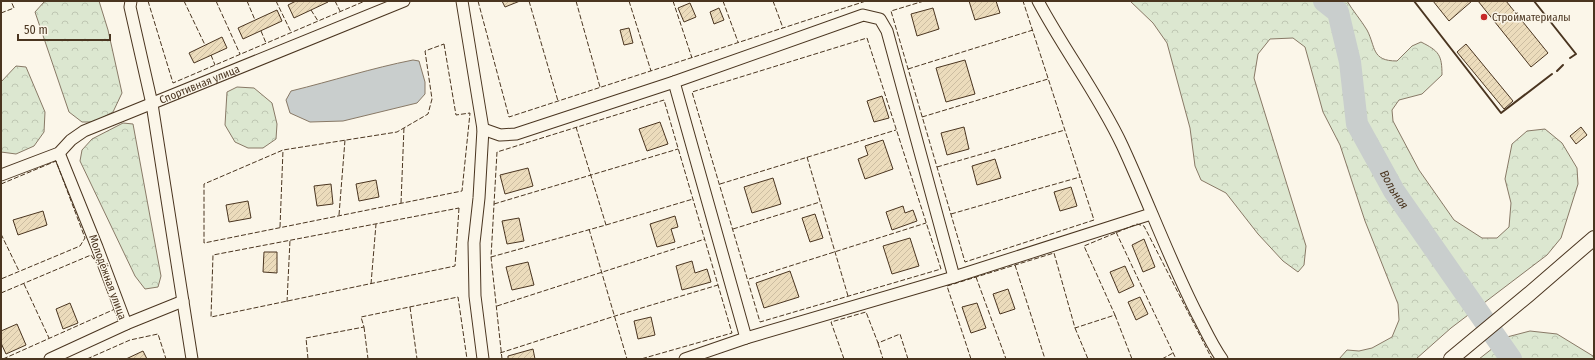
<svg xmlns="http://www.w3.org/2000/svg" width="1595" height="360" viewBox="0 0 1595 360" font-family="'Fira Sans Condensed',sans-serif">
	<defs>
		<pattern id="forest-crowns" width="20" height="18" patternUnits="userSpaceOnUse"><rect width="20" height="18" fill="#dce7d0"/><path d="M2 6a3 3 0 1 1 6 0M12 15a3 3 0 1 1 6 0" fill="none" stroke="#bec7b2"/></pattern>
		<pattern id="building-hatch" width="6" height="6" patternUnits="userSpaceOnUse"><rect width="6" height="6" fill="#ecdcbc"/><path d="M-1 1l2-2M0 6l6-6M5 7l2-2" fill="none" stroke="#ccbda1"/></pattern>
	</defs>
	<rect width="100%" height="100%" fill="#fbf6e9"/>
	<g fill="url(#forest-crowns)" stroke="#887966">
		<path d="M49,1H99L108,30L122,93L113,112L94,122H82L69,112L35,12L44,2Z"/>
		<path d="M1130,1H1347C1353,11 1361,20 1367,30C1376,47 1371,61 1397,61L1412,46L1421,42C1439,51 1442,55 1442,75L1422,94L1399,100L1392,110L1393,121L1419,170L1454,220L1482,238H1497L1509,227L1511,203L1505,179L1512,144L1527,131L1545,129L1562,143L1577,168L1578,184L1561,238L1547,255L1451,328L1416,359H1339L1347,350L1359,351L1372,348L1392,337L1399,320L1398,304L1365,221L1340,145L1323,112L1305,47L1293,38L1270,39L1258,54L1254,78L1306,246L1304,265L1298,272L1283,261L1258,234L1226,193L1201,180L1195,166L1190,128L1167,43L1153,23Z"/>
		<path d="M16,66L26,67L45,112L44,132L34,146L16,154L1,152V82Z"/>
		<path d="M237,87L254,88L272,103L277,124L276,139L263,148H248L235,142L225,125L227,92Z"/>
		<path d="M123,123L133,124L161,276L158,287L145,289L135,276L80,161L82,150L92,139Z"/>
		<path d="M1530,331L1557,334L1593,356L1594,359H1479L1507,337Z"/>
	</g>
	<path fill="#c9cecd" stroke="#887966" d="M413,60L419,61L425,82V94L417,103L343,121L310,122L290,113L286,100L291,91C332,81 372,68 413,60Z"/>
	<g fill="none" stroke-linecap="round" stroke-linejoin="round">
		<path stroke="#c9cecd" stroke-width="22" id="s1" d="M1324,1L1338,12L1350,62L1357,124L1394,191L1511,359"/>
	</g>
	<g fill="url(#building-hatch)" stroke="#4a3520">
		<path d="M296,1H328V2L294,18L288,5Z"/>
		<path d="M502,1H520L505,7Z"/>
		<path d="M969,1H996L1000,13L975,20Z"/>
		<path d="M1433,1H1472L1449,21Z"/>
		<path d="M1478,1H1506L1548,53L1531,67Z"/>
		<path d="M690,3L696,17L684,22L678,8Z"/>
		<path d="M719,8L724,20L714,24L710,12Z"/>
		<path d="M933,8L939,29L917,36L911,14Z"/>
		<path d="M277,10L282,21L243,39L238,28Z"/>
		<path d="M629,28L633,43L624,45L620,30Z"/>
		<path d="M222,37L227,48L194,63L189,53Z"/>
		<path d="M1466,44L1513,101L1504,109L1457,52Z"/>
		<path d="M965,60L975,94L946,102L936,68Z"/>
		<path d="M882,96L889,118L874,122L867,101Z"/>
		<path d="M660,122L668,144L647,151L639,129Z"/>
		<path d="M964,127L969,149L947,155L941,133Z"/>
		<path d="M1581,127L1587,135L1576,144L1570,136Z"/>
		<path d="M883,140L893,169L865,179L858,159L868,155L865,146Z"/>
		<path d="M995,159L1001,178L977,185L972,166Z"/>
		<path d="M528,168L533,186L505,194L500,175Z"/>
		<path d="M773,178L781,204L752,213L744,187Z"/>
		<path d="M376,180L379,197L359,201L356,184Z"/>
		<path d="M331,184L333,204L317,206L314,186Z"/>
		<path d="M1071,187L1077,206L1060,211L1054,192Z"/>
		<path d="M248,201L251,218L229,222L226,205Z"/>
		<path d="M903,206L905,213L913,210L917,221L892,230L886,212Z"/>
		<path d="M43,211L47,225L18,235L13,220Z"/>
		<path d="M815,214L823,238L810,242L802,218Z"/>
		<path d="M675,216L678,227L671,229L675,242L657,247L650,224Z"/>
		<path d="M519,218L524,241L507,244L502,221Z"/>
		<path d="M910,238L919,266L892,274L883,246Z"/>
		<path d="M1144,239L1155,267L1143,272L1132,245Z"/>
		<path d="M264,252H277V273L263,272Z"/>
		<path d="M692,261L695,273L707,269L711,282L682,290L676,266Z"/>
		<path d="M528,262L534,285L512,290L506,267Z"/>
		<path d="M1125,266L1134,286L1119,293L1110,272Z"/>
		<path d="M790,271L799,297L764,308L756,283Z"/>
		<path d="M1008,289L1015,309L1000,314L993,294Z"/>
		<path d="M1140,297L1148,314L1136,320L1128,302Z"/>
		<path d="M70,303L78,323L63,329L56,309Z"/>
		<path d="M977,303L986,328L971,333L962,307Z"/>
		<path d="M651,317L655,335L638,339L634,321Z"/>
		<path d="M17,324L26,345L6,354L1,343V331Z"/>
		<path d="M533,349L535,359H508V356Z"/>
		<path d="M143,351L147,359H126Z"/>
	</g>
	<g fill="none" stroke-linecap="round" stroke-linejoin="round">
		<g stroke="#4a3520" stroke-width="13">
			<g id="minor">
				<path d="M131,1L130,7L152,104L192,359"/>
				<path d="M462,1L483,129L479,198L474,243L475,296L483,359"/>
				<path d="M1038,1C1064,50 1098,94 1122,145C1148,201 1169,259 1197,314C1205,329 1212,345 1222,359"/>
				<path d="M674,82L746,338"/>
				<path d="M483,129L500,135L516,134L674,82L863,15L880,19L887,31L954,277"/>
				<path id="s2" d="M1,175L59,153L71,140L84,131L404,1"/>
				<path d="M126,324L183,301"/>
				<path d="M50,359L126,324L97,247L59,153"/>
				<path d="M685,359L746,338L954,277L1151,214"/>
			</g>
		</g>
		<g stroke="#4a3520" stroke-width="16">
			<path id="tertiary" d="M1451,359L1528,295L1594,238"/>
		</g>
		<use href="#minor" stroke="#fbf6e9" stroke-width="11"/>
		<use href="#tertiary" stroke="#fbf6e9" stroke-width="14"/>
		<g stroke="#4a3520" stroke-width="1" stroke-dasharray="5 2" stroke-linecap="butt">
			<path d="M148,1L173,83L365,1"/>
			<path d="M184,1L205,45"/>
			<path d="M216,1L240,54"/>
			<path d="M247,1L255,20"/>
			<path d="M276,1L291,32"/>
			<path d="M335,1L340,11"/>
			<path d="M478,1L509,117L866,1"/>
			<path d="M529,1L558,101"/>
			<path d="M576,1L600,87"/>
			<path d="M629,1L651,71"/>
			<path d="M673,1L692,58"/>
			<path d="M723,1L738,42"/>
			<path d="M773,1L783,28"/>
			<path d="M924,1L891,11L965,262L1094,220L1023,1"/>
			<path d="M311,10L318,21"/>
			<path d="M1,13L14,8L11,1"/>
			<path d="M261,31L266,43"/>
			<path d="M867,38L941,269L760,322L692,92Z"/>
			<path d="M444,44L456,115L470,113L462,191L204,243V184L283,150L397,132L428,114L432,99L425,51Z"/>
			<path d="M211,55L215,65"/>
			<path d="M908,69L1033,30"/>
			<path d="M922,117L1048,79"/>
			<path d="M807,157L848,296"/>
			<path d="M937,167L1065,130"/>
			<path d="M1,184L56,161L85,238L80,246L1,279"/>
			<path d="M720,184L896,130"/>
			<path d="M401,203L404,127"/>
			<path d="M494,204L678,149"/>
			<path d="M459,208L455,266L211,317L213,255Z"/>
			<path d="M951,214L1080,177"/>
			<path d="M339,215L345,140"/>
			<path d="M606,225L693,199"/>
			<path d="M280,227L283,150"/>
			<path d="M589,229L627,359"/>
			<path d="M733,229L820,202"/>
			<path d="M1116,232L1176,359"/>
			<path d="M1,234L19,271"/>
			<path d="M491,257L606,225L576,127"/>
			<path d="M1015,265L1045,359"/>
			<path d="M976,277L1006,359"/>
			<path d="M749,279L926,223"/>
			<path d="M24,284L49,338"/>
			<path d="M371,284L376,224"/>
			<path d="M1,293L91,255L98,265L106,286"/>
			<path d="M287,302L290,240"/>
			<path d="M497,306L705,239"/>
			<path d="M410,307L417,359"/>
			<path d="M1115,315L1132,359"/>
			<path d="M364,327L368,359"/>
			<path d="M1075,328L1088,359"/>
			<path d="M878,343L883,359"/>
			<path d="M500,353L615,316L718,285"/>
			<path d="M3,359L115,309L114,306"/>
			<path d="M87,359L130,340L158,334L166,359"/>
			<path d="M308,359L306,338L364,327L361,317L458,297L467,359"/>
			<path d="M502,359L491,257L497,152L664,100L732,333L641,359"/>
			<path d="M844,359L831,322L866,312L878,343L900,334L908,359"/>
			<path d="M971,359L947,286L1054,253L1075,328L1115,315L1084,246L1137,224L1144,226L1212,359"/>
			<path d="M1162,359L1173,353"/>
		</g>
		<g stroke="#4a3520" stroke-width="2">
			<path d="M1414,1L1501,113L1552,74"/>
			<path d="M1534,1L1576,54L1570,58"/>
			<path d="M1557,71L1563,65"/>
		</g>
	</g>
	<circle fill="#c62828" stroke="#fbf6e9" stroke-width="1.5" cx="1484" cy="17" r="4"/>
	<g text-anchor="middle" stroke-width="3" stroke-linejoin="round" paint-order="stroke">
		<g font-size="11" fill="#4a3520" stroke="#fbf6e9" text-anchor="start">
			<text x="1492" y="21">Стройматериалы</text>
		</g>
		<g font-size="11" fill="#4a3520" stroke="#fbf6e9">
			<text dy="4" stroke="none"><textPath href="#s2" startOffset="220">Спортивная улица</textPath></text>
			<text transform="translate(108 277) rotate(70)" y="4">Молодёжная улица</text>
		</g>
		<g font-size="12" font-style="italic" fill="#4a3520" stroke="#fbf6e9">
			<text dy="4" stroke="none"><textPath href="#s1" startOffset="207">Вольная</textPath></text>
		</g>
	</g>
	<rect width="1595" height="360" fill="none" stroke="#4a3520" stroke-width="4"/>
	<path d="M18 34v6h92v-6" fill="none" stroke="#4a3520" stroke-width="2"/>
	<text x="24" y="34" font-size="12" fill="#4a3520" stroke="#fbf6e9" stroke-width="3" paint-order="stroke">50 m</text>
</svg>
